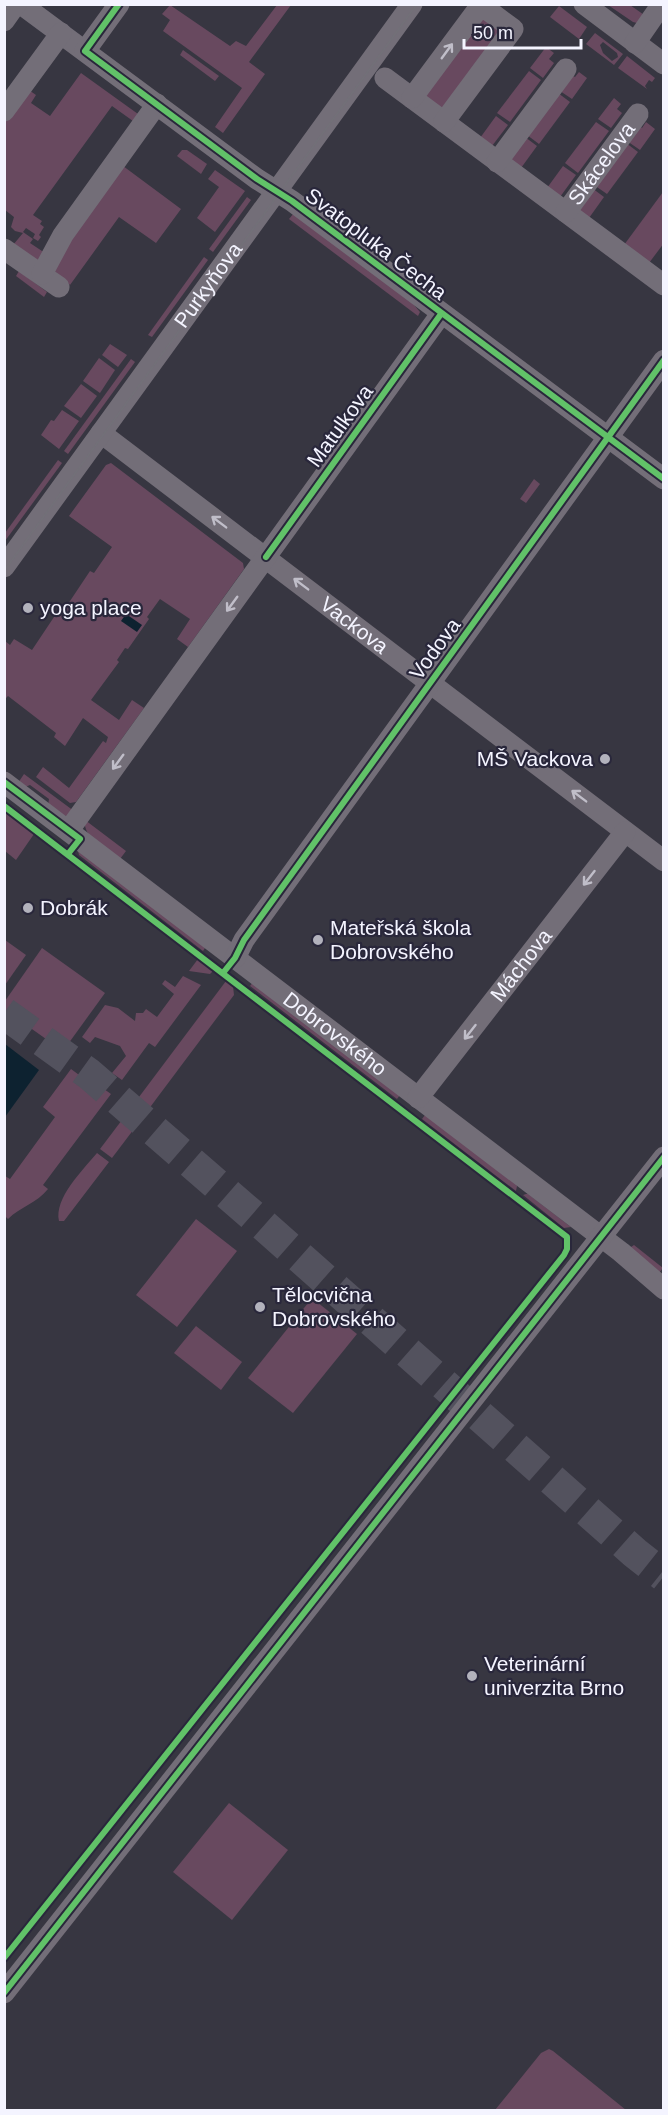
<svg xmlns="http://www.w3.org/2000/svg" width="668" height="2115" viewBox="0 0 668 2115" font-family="Helvetica,sans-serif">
	<rect width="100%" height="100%" fill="#373641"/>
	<g fill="#68495f" fill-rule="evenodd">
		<path d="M170,5L230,46L236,41L246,46L277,5H291L249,62L265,74L223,133L215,127L242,88L163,31L170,20L162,14Z"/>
		<path d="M608,5H630L647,17L637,23L633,22Z"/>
		<path d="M559,6L587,27L579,39L550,17Z"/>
		<path d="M481,13L504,30L444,111L422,94Z"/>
		<path d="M595,33L623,54L614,65L586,44ZM603,42L617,53L618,57L612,61L603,53L600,45Z"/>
		<path d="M546,47L554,53L549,59L554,63L543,78L530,68Z"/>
		<path d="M183,50L219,76L215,81L180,55Z"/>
		<path d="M627,56L655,78L652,82L649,80L645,86L647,89L618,68Z"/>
		<path d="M529,71L541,80L510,122L497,113Z"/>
		<path d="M579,72L587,78L572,99L560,91L571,75L575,77Z"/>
		<path d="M81,73L138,114L133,121L112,106L33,215L42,221L40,224L44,227L39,235L41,237L38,241L33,238L35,234L26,228L23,232L33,239L30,243L45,253L41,259L36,261L13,245L23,233L15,231L11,227L14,217L5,210V119L26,88L36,95L31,103L50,116Z"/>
		<path d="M558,93L570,102L539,144L527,135Z"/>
		<path d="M614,98L621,104L617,109L622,113L611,128L598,119Z"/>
		<path d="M496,116L508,125L492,146L480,138Z"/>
		<path d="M596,122L609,131L578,173L565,163Z"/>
		<path d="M646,122L655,129L640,150L627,141L639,125L642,128Z"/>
		<path d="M525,137L537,146L521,168L509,159Z"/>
		<path d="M626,143L638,152L607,194L594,185Z"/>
		<path d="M182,150H187L207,164L201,174L177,156Z"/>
		<path d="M119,163L181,209L156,243L119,217L70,285L52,269Z"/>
		<path d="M563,166L576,175L560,197L547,188Z"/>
		<path d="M215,170L245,191L215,232L197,218L219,187L208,179Z"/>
		<path d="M592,188L604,197L589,218L577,209Z"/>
		<path d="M663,192L664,243L649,263L624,245Z"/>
		<path d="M247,197L251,200L213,252L209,249Z"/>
		<path d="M294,213L409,299L420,312L418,316L289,219Z"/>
		<path d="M204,257L208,260L152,337L148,335Z"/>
		<path d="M19,271L47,292L44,297L16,276Z"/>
		<path d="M110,344L127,355L118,367L102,355Z"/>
		<path d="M99,358L115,370L100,393L83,381Z"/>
		<path d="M131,359L135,362L68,454L64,451Z"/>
		<path d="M81,384L97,396L81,418L64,406Z"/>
		<path d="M62,410L79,421L59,449L41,435L51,420L54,421Z"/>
		<path d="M58,460L62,463L5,541V533Z"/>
		<path d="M111,463L243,563L244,569L188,647L177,639L190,619L160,599L147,617L149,619L128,649L125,648L117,660L119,662L91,700L119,720L132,700L144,708L76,802L70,803L36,777L43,767L69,788L103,741L106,743L108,737L83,718L65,746L54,737L56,733L8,696L5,699V641L10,645L14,639L32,650L56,614L60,616L90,571L94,573L112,547L69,516L106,465Z"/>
		<path d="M534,479L540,484L526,503L520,499Z"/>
		<path d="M24,774L78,814C67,821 57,812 48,806L49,799L30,785L25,787L18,783Z"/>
		<path d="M5,811L34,834L16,860L5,851Z"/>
		<path d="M85,820L126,851L120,859C108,850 82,838 85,820Z"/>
		<path d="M78,851L207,945L203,951L79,855Z"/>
		<path d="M5,940L26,955L5,985Z"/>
		<path d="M42,948L105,993L63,1051L5,1010V1001Z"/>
		<path d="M198,959L213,971L210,974L189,971Z"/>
		<path d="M183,976L201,985L155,1047L149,1043L122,1080L112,1073L126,1056L120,1046L95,1037L90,1043L82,1037L105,1005L118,1008L135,1021L136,1013H143L146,1009L157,1017L174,994L162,984L165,980L175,987Z"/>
		<path d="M226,981L233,986L234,995L145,1114L133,1105Z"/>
		<path d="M253,982L400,1095L397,1099L250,986Z"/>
		<path d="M71,1069L94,1086L97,1084L111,1094L43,1185L48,1189C37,1203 20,1207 8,1219L5,1216V1176L10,1179L55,1117L43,1107Z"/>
		<path d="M128,1112L140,1121L112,1158L100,1149Z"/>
		<path d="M425,1115L515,1182L517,1186L516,1191L422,1119Z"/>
		<path d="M97,1153L109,1162L64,1221H59C54,1198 83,1170 97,1153Z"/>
		<path d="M526,1194H528L571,1227L564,1228L523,1195Z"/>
		<path d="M196,1219L237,1251L177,1327L136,1295Z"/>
		<path d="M634,1245L663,1268L658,1274L628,1249Z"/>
		<path d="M312,1298L357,1334L293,1413L248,1378Z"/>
		<path d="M196,1326L242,1362L221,1390L174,1353Z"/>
		<path d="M229,1803L288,1850L232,1920L173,1872Z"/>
		<path d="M549,2049L553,2051L626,2110H495L541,2053Z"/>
	</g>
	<g fill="#0d2230">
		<path d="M126,614L142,625L137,632L121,621Z"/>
		<path d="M5,1044L39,1070L5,1117Z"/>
	</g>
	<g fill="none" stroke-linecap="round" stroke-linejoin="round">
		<path stroke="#53525e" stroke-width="32" stroke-dasharray="32 16" stroke-linecap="butt" d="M4,1013L89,1074L260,1222L635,1553L664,1576"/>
		<g stroke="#736e78" stroke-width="21">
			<path d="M21,4L257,179L292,201L664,479"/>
			<path d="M584,4L664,64"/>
			<path d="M4,21L16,4"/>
			<path d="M635,43L662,4"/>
			<path d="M85,51L119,4"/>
			<path d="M385,78L664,285"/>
			<path d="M412,98L481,5L513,29L444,122"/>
			<path d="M4,111L61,33"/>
			<path d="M497,162L566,69"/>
			<path id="s1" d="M566,212L638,114"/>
			<path d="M4,249L59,287"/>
			<path d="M42,274L63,235L157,104"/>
			<path id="s2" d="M101,433L664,861"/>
			<path id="s3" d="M4,567L412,4"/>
			<path id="s4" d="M4,782L621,1252L664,1289"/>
			<path d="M69,830L441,314"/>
			<path d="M235,958L244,940L664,360"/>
			<path id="s5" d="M418,1098L625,832"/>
			<path d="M4,1993L664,1157"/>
		</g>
		<path stroke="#727078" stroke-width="1.5" d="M4,571L417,4"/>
		<g stroke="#29273b" stroke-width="10">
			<g id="cycleway">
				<path d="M119,4L85,51L257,179L292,201L664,479"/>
				<path d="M266,557L441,314"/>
				<path d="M4,782L80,839L68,854"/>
				<path d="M4,806L567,1237V1249L564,1255L4,1958"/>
				<path d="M223,973L235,958L244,940L664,360"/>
				<path d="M4,1993L664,1157"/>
			</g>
		</g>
		<use href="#cycleway" stroke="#61c268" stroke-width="6"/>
	</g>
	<defs><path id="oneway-shaft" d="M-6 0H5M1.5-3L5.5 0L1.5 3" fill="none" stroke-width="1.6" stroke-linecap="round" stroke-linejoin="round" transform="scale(1.5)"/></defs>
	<g stroke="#c0bec9">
		<use href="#oneway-shaft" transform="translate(447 51) rotate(-54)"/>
		<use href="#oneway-shaft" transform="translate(219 522) rotate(-143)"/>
		<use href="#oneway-shaft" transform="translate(301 584) rotate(-143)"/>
		<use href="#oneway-shaft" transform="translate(232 604) rotate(126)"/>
		<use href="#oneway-shaft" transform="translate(118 762) rotate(126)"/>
		<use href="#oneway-shaft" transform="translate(579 796) rotate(-143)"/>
		<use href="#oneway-shaft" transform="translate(589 878) rotate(128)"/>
		<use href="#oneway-shaft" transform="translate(470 1032) rotate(128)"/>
	</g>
	<g fill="#b2b2bc" stroke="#29273b" stroke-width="2">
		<circle cx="28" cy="608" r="6"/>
		<circle cx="605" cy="759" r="6"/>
		<circle cx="28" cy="908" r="6"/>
		<circle cx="318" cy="940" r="6"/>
		<circle cx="260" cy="1307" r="6"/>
		<circle cx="472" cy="1676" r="6"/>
	</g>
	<g text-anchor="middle" stroke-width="4.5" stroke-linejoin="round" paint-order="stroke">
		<g font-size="21" fill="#f4f4ff" stroke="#29273b">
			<text dy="7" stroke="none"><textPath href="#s1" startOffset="60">Skácelova</textPath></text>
			<text transform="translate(376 244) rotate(37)" y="7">Svatopluka Čecha</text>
			<text dy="7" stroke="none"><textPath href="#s3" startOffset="348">Purkyňova</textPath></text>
			<text transform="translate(340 426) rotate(-54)" y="7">Matulkova</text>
			<text dy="7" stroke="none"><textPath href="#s2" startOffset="318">Vackova</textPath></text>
			<text transform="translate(435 649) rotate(-54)" y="7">Vodova</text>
			<text dy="7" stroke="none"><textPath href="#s5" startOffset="168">Máchova</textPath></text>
			<text dy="7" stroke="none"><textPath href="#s4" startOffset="416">Dobrovského</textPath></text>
		</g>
		<g font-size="21" fill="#f4f4ff" stroke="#29273b" text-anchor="start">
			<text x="40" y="615">yoga place</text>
			<text x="593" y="766" text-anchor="end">MŠ Vackova</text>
			<text x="40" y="915">Dobrák</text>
			<text x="330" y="935">Mateřská škola<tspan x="330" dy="24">Dobrovského</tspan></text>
			<text x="272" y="1302">Tělocvična<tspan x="272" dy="24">Dobrovského</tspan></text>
			<text x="484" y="1671">Veterinární<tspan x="484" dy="24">univerzita Brno</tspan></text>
		</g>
	</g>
	<rect width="668" height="2115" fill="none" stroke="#f4f4ff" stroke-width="12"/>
	<path d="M464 39v9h117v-9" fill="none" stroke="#f4f4ff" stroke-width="3"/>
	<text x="473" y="39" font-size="18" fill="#f4f4ff" stroke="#29273b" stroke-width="4.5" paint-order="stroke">50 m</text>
</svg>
